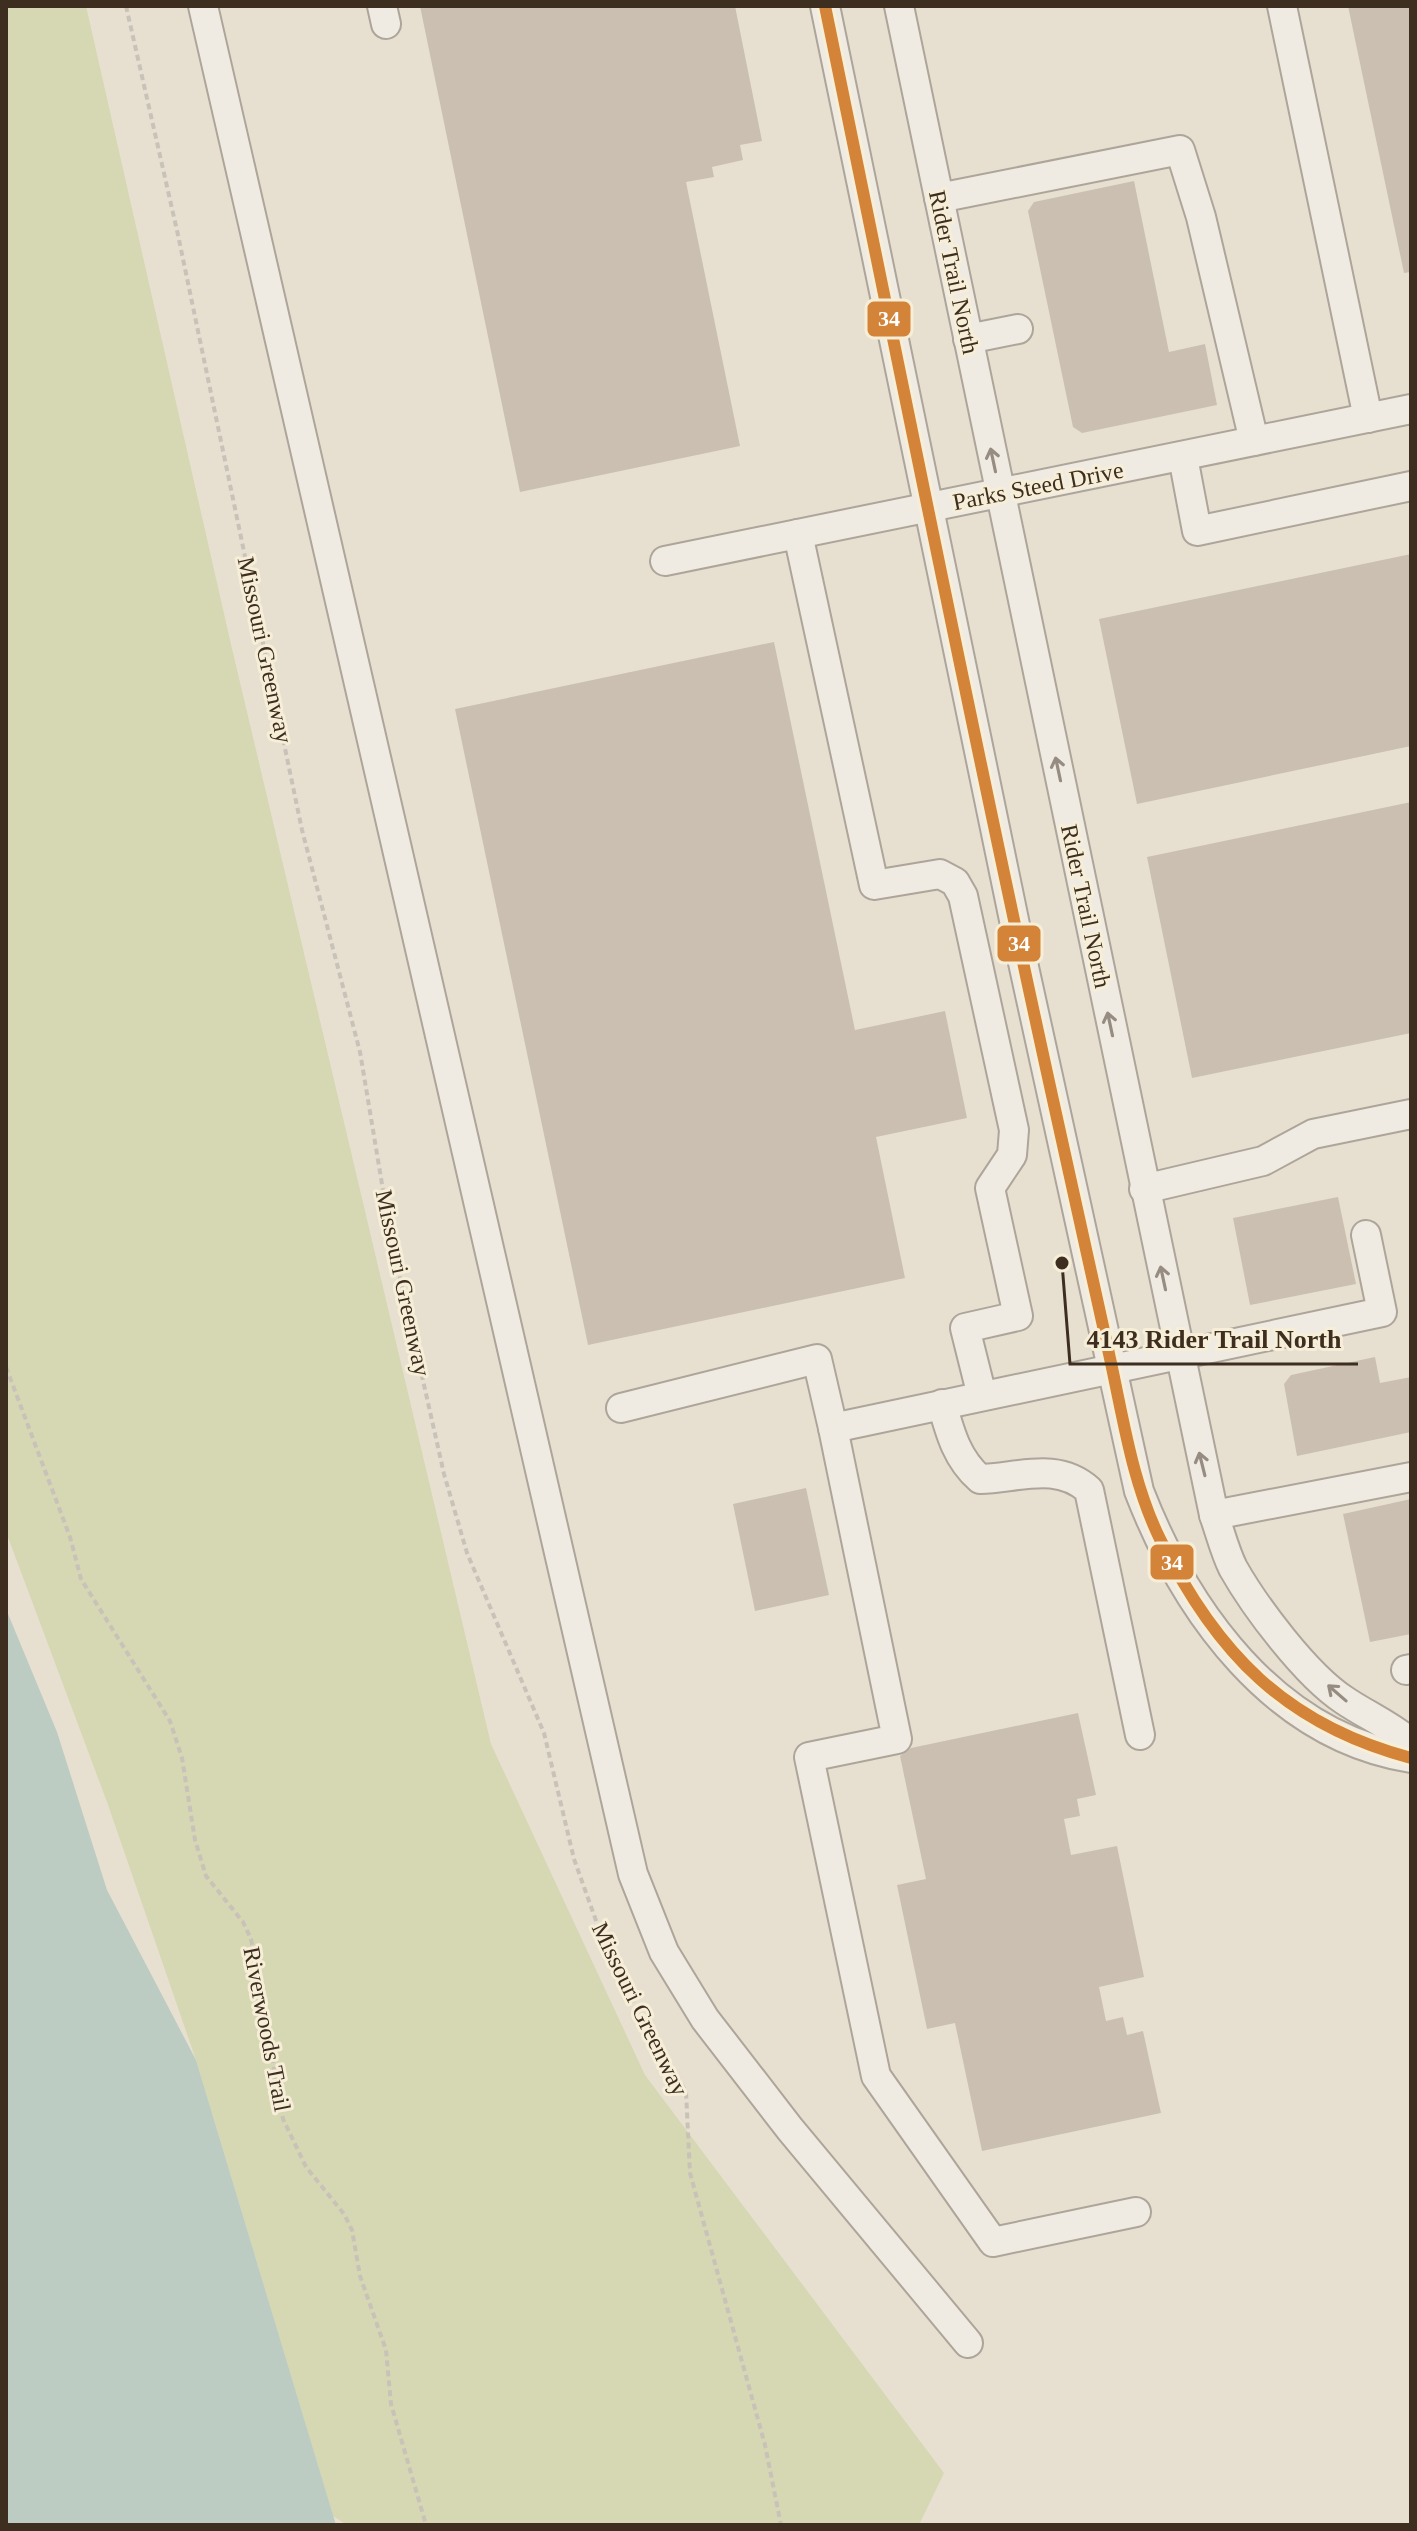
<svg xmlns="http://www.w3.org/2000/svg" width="1417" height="2531" viewBox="0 0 1417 2531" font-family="'Times New Roman',serif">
	<rect width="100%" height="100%" fill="#e7e0d1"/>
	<path fill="#d6d7b3" d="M6,6H86L230,640L491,1744L645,2075L944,2473L919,2525H347L333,2516L196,2060L107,1802L6,1532Z"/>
	<path fill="#bcccc2" d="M6,1609L57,1732L107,1890L196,2060L336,2525H6Z"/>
	<g fill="#cbbfb2">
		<path d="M420,6H735L762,141L740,145L743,160L712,167L714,177L686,182L740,446L520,492Z"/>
		<path d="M1348,6H1411V272L1404,273Z"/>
		<path d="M1134,181L1169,352L1205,344L1217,405L1082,433L1073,427L1028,211L1034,202Z"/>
		<path d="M1411,554V746L1137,804L1099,619Z"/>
		<path d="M774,642L855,1030L945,1011L967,1118L876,1137L905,1278L588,1345L455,709Z"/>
		<path d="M1411,802V1033L1192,1078L1147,857Z"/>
		<path d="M1338,1197L1356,1284L1250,1305L1233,1218Z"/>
		<path d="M1375,1357L1380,1383L1411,1377V1432L1297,1456L1284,1384L1291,1375Z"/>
		<path d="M806,1488L829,1595L755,1611L733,1504Z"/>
		<path d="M1411,1499V1634L1370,1642L1343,1514Z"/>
		<path d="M1078,1713L1096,1795L1077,1799L1080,1816L1064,1819L1071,1855L1117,1846L1144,1977L1099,1987L1106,2021L1123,2017L1127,2035L1143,2031L1161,2113L982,2151L955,2023L927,2029L897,1885L926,1879L900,1756L911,1748Z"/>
	</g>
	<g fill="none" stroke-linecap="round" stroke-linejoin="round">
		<g stroke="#ada599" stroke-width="32">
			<g id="minor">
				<path d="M203,6L633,1874L664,1952L705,2019L790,2129L968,2343"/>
				<path d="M382,6L386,24"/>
				<path d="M825,6L1020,949L1139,1491C1186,1612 1274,1736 1411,1758"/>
				<path d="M899,6L1214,1515C1220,1532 1225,1552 1233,1568C1255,1607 1306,1675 1344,1700C1366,1715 1390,1725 1411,1743"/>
				<path d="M1282,6L1368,418"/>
				<path d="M939,198L1180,150L1201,217L1254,441"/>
				<path d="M968,339L1018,329"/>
				<path d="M1183,457L1197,531L1411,486"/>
				<path d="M798,534L874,885L940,874L955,882L963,896L1014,1130L1012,1155L990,1188L1018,1316L965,1328L982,1396"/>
				<path d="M665,561L1411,409"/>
				<path d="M1144,1189L1263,1161L1313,1134L1411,1114"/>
				<path d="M942,1404C950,1433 957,1459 980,1479C1018,1478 1057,1461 1089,1490L1140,1735"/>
				<path d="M621,1408L817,1359L833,1428L1382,1312L1366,1235"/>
				<path d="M833,1428L897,1739L809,1757L876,2076L993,2242L1136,2212"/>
				<path d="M1214,1515L1411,1477"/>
				<path d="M1406,1670L1411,1669"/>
			</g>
		</g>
		<g stroke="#c8c2b9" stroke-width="4" stroke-dasharray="6 4" stroke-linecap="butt">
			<path d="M126,6L178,235L302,830L360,1052L391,1238L444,1474L467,1553L544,1733L574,1859L599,1929L618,1974L686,2092L690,2173L765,2445L781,2525"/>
			<path d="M6,1367L70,1537L81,1579L170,1721L182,1758L195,1840L206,1876L243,1922L251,1939L283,2119L306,2167L344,2214L352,2230L360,2276L386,2350L391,2404L426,2525"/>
		</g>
		<use href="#minor" stroke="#efebe3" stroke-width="28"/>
		<g stroke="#f7eed8" stroke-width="18">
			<path id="bus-1" d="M825,6C900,371 973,736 1053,1100C1072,1187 1092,1275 1111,1363C1124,1423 1133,1484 1160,1539C1216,1653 1286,1725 1411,1758"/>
		</g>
		<use href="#bus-1" stroke="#d38438" stroke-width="12"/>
	</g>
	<defs><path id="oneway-shaft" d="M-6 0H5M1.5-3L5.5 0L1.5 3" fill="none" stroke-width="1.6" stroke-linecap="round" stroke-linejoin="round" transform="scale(2)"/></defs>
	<g stroke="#968c82">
		<use href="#oneway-shaft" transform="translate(993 460) rotate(-102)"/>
		<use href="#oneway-shaft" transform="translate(1058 769) rotate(-102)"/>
		<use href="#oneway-shaft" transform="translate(1110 1024) rotate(-102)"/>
		<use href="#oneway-shaft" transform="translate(1163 1278) rotate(-102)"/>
		<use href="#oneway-shaft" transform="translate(1202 1464) rotate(-104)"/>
		<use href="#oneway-shaft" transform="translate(1337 1693) rotate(-139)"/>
	</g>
	<g text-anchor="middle" stroke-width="6" stroke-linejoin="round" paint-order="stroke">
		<g font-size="24" fill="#3d2e20" stroke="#f7eed8">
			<text transform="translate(954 272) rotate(78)" y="8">Rider Trail North</text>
			<text transform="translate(1038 486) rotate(-11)" y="8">Parks Steed Drive</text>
			<text transform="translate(265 650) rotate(78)" y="8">Missouri Greenway</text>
			<text transform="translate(1086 906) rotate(78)" y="8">Rider Trail North</text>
			<text transform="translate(403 1283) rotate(78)" y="8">Missouri Greenway</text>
			<text transform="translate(640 2009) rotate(64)" y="8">Missouri Greenway</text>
			<text transform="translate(267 2029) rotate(79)" y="8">Riverwoods Trail</text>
		</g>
	</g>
	<path fill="none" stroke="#3d2e20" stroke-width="3" d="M1062 1263L1070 1364H1358"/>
	<circle fill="#3d2e20" stroke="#f7eed8" stroke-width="3" cx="1062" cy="1263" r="8"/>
	<g font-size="26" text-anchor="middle" font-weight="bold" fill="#3d2e20" stroke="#f7eed8" stroke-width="6" stroke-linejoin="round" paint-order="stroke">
		<text x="1214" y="1348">4143 Rider Trail North</text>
	</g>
	<g stroke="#f7eed8" stroke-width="3">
		<rect x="866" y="300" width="46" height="38" rx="8" fill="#d38438"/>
		<rect x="996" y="924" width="46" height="39" rx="8" fill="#d38438"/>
		<rect x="1149" y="1543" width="46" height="38" rx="8" fill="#d38438"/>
	</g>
	<g font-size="22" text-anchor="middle" font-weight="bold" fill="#fff">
		<text x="889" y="326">34</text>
		<text x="1019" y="951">34</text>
		<text x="1172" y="1570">34</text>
	</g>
	<rect width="1417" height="2531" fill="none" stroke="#3d2e20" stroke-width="16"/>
</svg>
